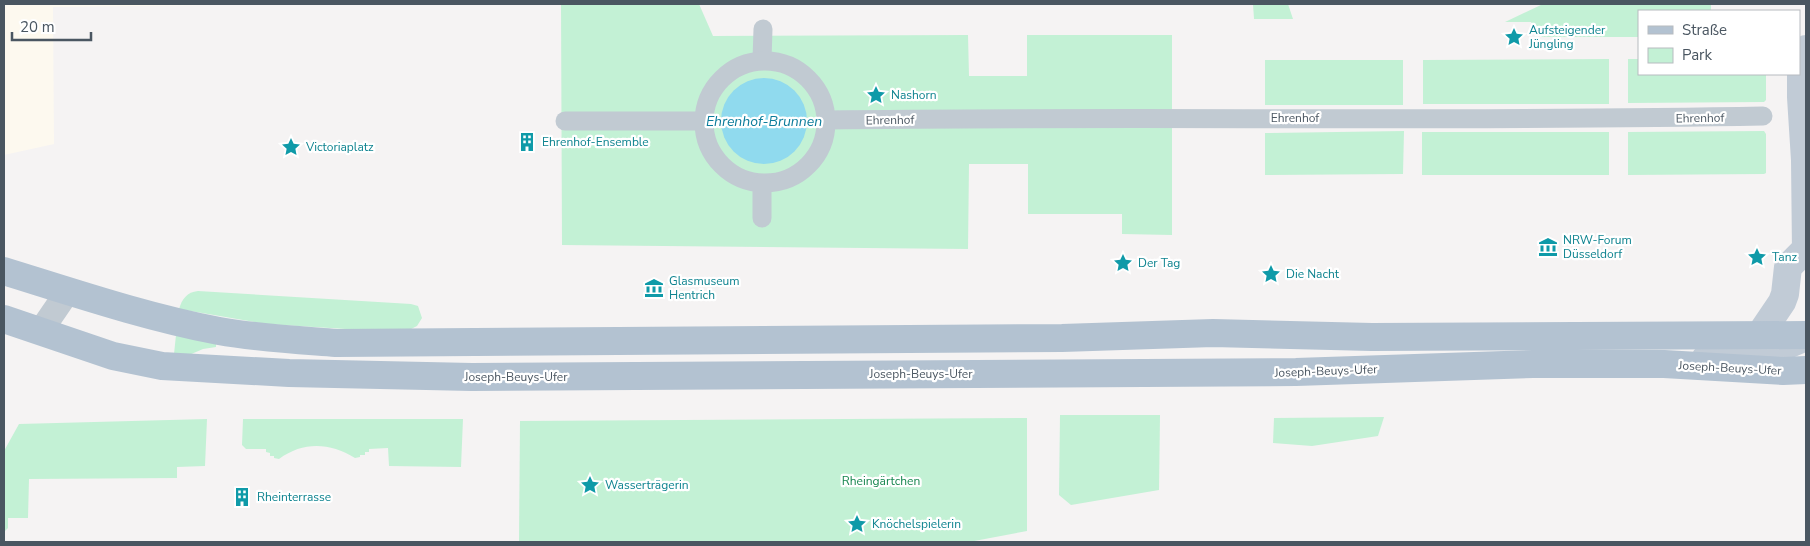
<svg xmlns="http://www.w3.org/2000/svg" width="1810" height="546" viewBox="0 0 1810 546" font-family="'Nunito Sans',sans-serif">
	<rect width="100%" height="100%" fill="#f5f3f3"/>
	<path fill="#fdf9ef" d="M4,4H287L53,7L54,144L4,155Z"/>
	<g fill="#c3f1d5">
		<path d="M561,4H699L713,36L968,35L969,76H1027V35H1172V235L1122,234V214H1028V164H969L968,249L562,245Z"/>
		<path d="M1253,4H1288L1293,19H1254Z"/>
		<path d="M1543,4H1711V11H1639V37H1542L1531,22H1505Z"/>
		<path d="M1609,59V104H1423V60Z"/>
		<path d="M1628,59H1639V74H1766V100L1764,102L1628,103Z"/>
		<rect x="1265" y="60" width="138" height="45"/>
		<path d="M1404,131L1403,174L1265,175V133Z"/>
		<path d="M1764,131L1766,134V173L1764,174L1628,175V132Z"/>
		<rect x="1422" y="132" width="187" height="43"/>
		<path d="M198,291L411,304L418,306L422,318L417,326L411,329H346L266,324L179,309C182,299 187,292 198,291Z"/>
		<path d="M176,335L216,344V347L203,349L189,355L174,354Z"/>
		<path d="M1060,415H1160L1159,490L1071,505L1059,495Z"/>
		<path d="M1384,417L1378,436L1312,446L1273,443L1274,418Z"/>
		<path d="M1027,418V531L969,542H519L520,421Z"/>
		<path d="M207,419L205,466L177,467V478L29,479L28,518H8V528L4,532V451L19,424Z"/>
		<path d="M243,419H463L461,467L389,466L388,448L369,449V452H365V455H360V457L355,458C330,443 304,441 279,459L274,458V456H270V453L266,452V449H246L242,445Z"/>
	</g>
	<circle fill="#90daee" cx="764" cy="121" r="43"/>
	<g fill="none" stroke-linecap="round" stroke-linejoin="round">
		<g stroke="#c1cad2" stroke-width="19">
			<path d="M762,60L763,29"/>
			<circle cx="765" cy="122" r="61"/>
			<path d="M826,120C1139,116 1451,122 1763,116"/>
			<path d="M565,121H703"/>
			<path d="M762,184V218"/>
		</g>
		<path stroke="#c1cad2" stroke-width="25" d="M40,332L68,291"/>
		<g stroke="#c1cbd6" stroke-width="28">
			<path d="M1806,49L1801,74V97L1805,160L1806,252"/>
			<path d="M1759,336L1782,302L1785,294L1788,267L1806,249"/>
			<path d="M1705,359L1773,351L1806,337"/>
		</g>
		<g stroke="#b3c2d1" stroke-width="28">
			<path d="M4,271C75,293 146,317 219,331C258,338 297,340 336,343L1062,338L1213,333L1372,337L1806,335"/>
			<path d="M4,319L113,356L162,366L289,373L472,377L1296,372L1533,364H1664L1783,371L1806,370"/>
		</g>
	</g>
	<defs>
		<g id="sight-bare" transform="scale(1.5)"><path d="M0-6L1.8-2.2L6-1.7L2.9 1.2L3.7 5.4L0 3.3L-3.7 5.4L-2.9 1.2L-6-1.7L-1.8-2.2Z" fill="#0f9aa8" stroke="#fff" stroke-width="2.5" paint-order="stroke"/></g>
		<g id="building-bare" transform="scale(1.5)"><path d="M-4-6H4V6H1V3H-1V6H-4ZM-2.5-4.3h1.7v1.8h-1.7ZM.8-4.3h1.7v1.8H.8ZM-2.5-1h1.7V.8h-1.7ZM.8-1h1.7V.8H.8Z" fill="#0f9aa8" stroke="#fff" stroke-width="2.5" paint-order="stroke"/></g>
		<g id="museum-bare" transform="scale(1.5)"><path d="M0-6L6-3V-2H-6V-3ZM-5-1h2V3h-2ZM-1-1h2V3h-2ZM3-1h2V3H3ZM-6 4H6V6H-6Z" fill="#0f9aa8" stroke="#fff" stroke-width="2.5" paint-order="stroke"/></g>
	</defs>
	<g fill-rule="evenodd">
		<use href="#sight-bare" x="1514" y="37"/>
		<use href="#sight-bare" x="876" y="95"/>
		<use href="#building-bare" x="527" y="142"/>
		<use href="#sight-bare" x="291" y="147"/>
		<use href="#museum-bare" x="1548" y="247"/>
		<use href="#sight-bare" x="1757" y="257"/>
		<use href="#sight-bare" x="1123" y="263"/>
		<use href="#sight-bare" x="1271" y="274"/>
		<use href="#museum-bare" x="654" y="288"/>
		<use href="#sight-bare" x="590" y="485"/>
		<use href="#building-bare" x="242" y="497"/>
		<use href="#sight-bare" x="857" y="524"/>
	</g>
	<g text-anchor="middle" stroke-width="4.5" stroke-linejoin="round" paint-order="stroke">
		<g font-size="12" fill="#0d838f" stroke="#fff" text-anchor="start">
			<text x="1529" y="34">Aufsteigender<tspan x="1529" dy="14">Jüngling</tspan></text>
			<text x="891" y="99">Nashorn</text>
			<text x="542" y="146">Ehrenhof-Ensemble</text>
			<text x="306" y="151">Victoriaplatz</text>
			<text x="1563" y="244">NRW-Forum<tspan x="1563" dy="14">Düsseldorf</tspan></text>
			<text x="1772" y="261">Tanz</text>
			<text x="1138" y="267">Der Tag</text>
			<text x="1286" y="278">Die Nacht</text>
			<text x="669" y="285">Glasmuseum<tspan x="669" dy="14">Hentrich</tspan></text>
			<text x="605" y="489">Wasserträgerin</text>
			<text x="257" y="501">Rheinterrasse</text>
			<text x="872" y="528">Knöchelspielerin</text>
		</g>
		<g font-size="12" fill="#4a5661" stroke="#fff">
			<text x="1295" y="122">Ehrenhof</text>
			<text transform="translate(1700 118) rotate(-1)" y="4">Ehrenhof</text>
			<text transform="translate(890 120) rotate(-1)" y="4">Ehrenhof</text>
			<text transform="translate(1730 368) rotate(3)" y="4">Joseph-Beuys-Ufer</text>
			<text transform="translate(1326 371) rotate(-2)" y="4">Joseph-Beuys-Ufer</text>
			<text x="921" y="378">Joseph-Beuys-Ufer</text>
			<text x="516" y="381">Joseph-Beuys-Ufer</text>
		</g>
		<g font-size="12" fill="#17864f" stroke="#fff">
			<text x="881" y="485">Rheingärtchen</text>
		</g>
		<g font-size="14" font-style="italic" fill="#0c7c9b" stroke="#fff">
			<text x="764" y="126">Ehrenhof-Brunnen</text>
		</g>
	</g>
	<rect width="1810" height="546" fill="none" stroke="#4a5661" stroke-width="10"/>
	<rect x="1638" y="10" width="162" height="65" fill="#ffffff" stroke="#b7bbc0"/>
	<rect x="1648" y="26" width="25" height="8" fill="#b3c2d1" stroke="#b7bbc0"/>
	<text x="1682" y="35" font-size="15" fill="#4a5661">Straße</text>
	<rect x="1648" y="48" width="25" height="15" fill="#c3f1d5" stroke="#b7bbc0"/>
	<text x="1682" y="60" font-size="15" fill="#4a5661">Park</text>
	<path d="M12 32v8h79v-8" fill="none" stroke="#4a5661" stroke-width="2.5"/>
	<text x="20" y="32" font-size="15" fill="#4a5661" stroke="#ffffff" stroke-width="4" paint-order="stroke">20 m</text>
</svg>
